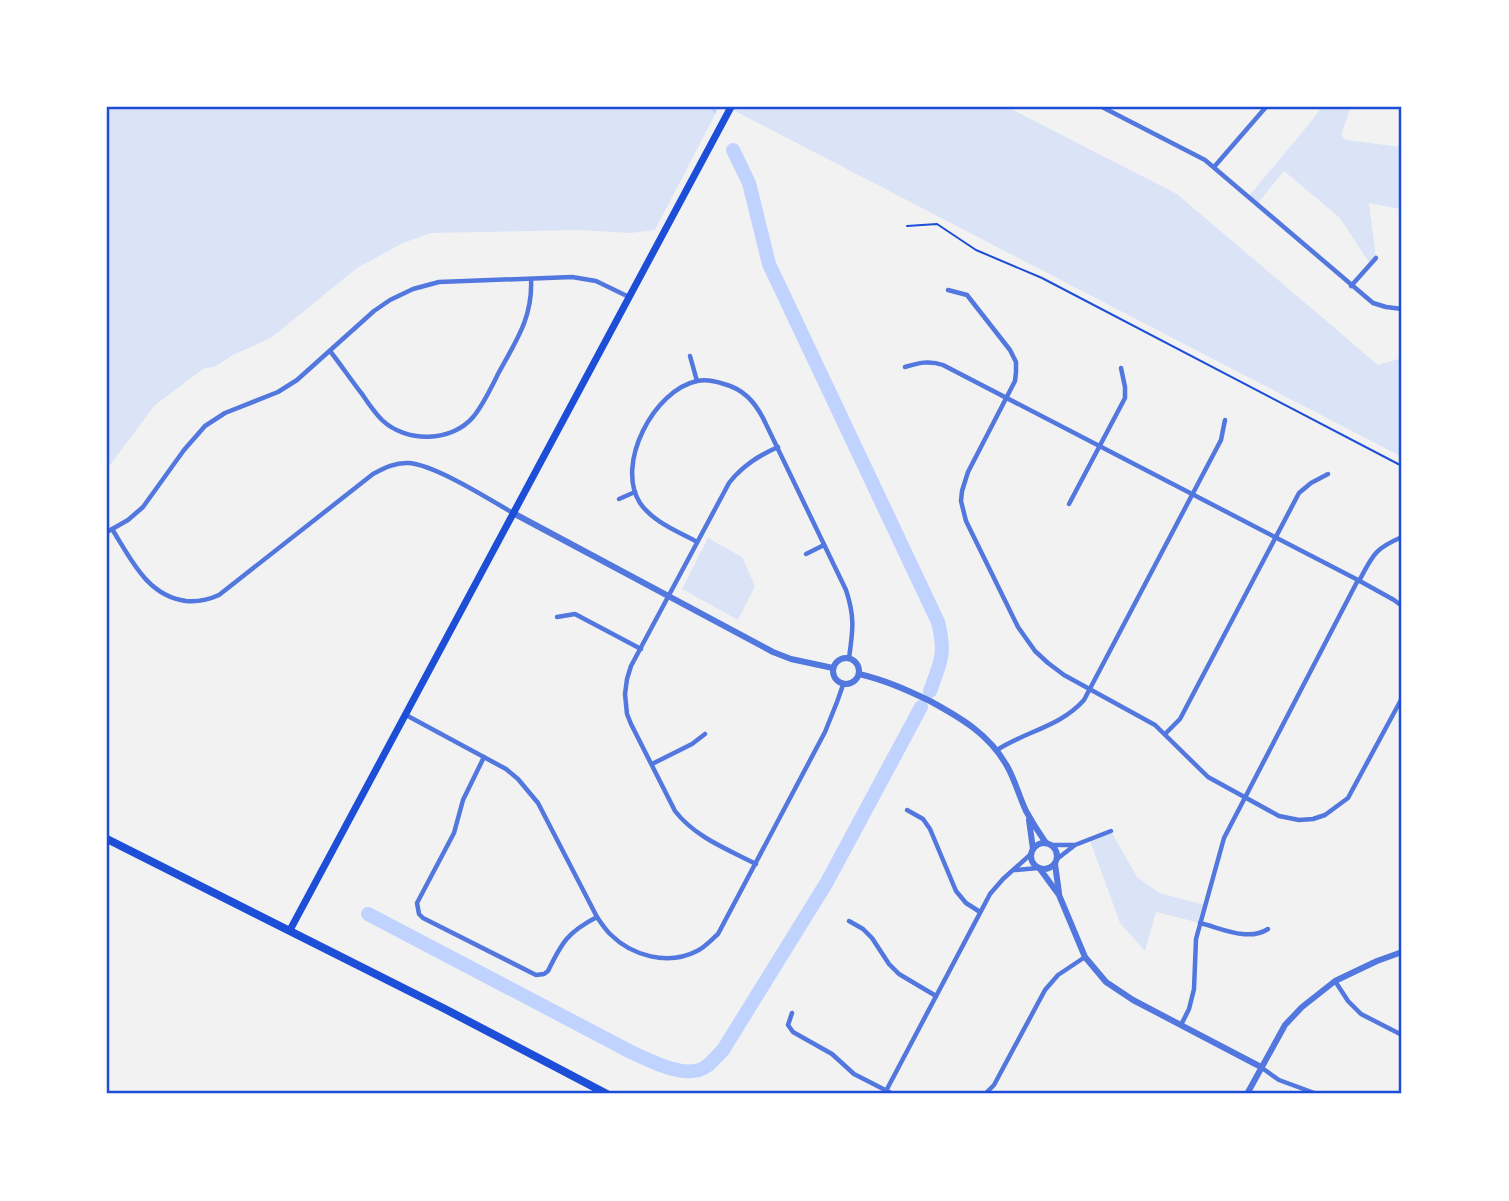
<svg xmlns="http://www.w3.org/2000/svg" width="1509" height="1201" viewBox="0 0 1509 1201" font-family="'DejaVu Sans',sans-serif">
	<rect width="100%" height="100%" fill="#f2f2f2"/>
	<g fill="#dbe4f7">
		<path d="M107,107H719L655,230L630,233L581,230L431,233L403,243L357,268L271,338L233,355L216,366L203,369L155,405L107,469Z"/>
		<path d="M723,107H1007L1177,194L1378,365L1402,358V457L731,109L730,110Z"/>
		<path d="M1321,107H1351L1341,135L1346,140L1402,147V203L1400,209L1369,203L1376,258L1370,264L1340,218L1284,171L1257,204L1248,197L1314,118Z"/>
		<path d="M708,538L742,557L755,586L738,620L682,589Z"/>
		<path d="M1111,831L1137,877L1159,893L1205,905L1200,923L1156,912L1145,951L1120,923L1089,838Z"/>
	</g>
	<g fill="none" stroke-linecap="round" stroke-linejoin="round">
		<path stroke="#bfd3fe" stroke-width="2.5" d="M711,107L715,112"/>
		<g stroke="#bfd3fe" stroke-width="14">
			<path d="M733,150L749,183L769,264L938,622C946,654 941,661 930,691"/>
			<path d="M368,914L631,1052C651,1061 687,1081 707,1066C712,1062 718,1055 723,1050L827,882L921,707"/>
		</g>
		<path stroke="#1d4ed8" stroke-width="2" d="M907,226L937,224L976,250L1042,278L1402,466"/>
		<g stroke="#5277de" stroke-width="4.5">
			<path d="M1102,107L1205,160L1373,303L1386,307L1402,309"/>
			<path d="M1214,167L1266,107"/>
			<path d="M1351,286L1376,258"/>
			<path d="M948,290L967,295L1010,350L1016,362V372L1015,381L968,472L962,491L961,501L966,521L1018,627L1035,651L1048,663L1064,675L1155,725L1208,777L1279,816L1299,820L1313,819L1325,815L1348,798L1402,698"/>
			<path d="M330,351C341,365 351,380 362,394C368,403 374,412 382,420C406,443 452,443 474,416C484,403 491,388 498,374C516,341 533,317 531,279"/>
			<path d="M690,356L697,381"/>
			<path d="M905,367C918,363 929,360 943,365L1358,580L1394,600L1402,606"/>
			<path d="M619,499L635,492"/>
			<path d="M1069,504L1125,398V387L1121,368"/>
			<path d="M112,529C131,559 147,596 186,601C198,602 208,600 219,595L373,474C384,468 396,462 409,463C435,465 489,499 513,513"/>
			<path d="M107,532L128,520L143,507L184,450L205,426L225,413L278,392L297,380L374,311L390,300L413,289L439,282L572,277L596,281L629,297"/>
			<path d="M697,542C677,531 653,522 640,503C615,464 654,390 697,381C706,379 715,381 724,384C743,389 754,401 763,418L846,590C855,617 853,630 849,658"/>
			<path d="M806,554L824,545"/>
			<path d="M1359,581C1373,555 1374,549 1402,537"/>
			<path d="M557,617L575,614L641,649"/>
			<path d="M406,715L506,769L518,779L538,803L597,917C601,923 605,929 610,934C632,956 668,966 697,951C705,947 711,940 718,934L825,732L837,702L843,685"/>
			<path d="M1165,734L1180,719L1299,493L1311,483L1328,474"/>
			<path d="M997,750C1026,731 1060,727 1084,700L1221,440L1225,420"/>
			<path d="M484,757L463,800L454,833L417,903L419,914L423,918L536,975L544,974L548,971C562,942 568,932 597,917"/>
			<path d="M652,764L692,744L705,734"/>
			<path d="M907,810L923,819L930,829L956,891L966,903L980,912"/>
			<path d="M1051,845H1074"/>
			<path d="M1057,859L1075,845L1111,831"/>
			<path d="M756,864C727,849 695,837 675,811L631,724L627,714L625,694L627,679L631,666L729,483C742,466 758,456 778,447"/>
			<path d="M1015,870L1038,868"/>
			<path d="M849,921L863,929L872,938L889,964L899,974L936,996"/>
			<path d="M1200,923C1221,928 1248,942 1268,929"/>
			<path d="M1335,981L1348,1001L1361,1014L1402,1035"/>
			<path d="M792,1013L788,1025L793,1032L832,1054L854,1074L893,1094"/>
			<path d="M1181,1025L1189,1009L1194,989L1196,939L1224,838L1358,580"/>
			<path d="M1262,1068L1279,1080L1317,1094"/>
			<path d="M886,1091L990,894L1003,879L1031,854"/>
			<path d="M985,1094L994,1085L1045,990L1058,975L1085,957"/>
		</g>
		<g stroke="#5277de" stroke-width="6">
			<path d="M513,513L773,652L791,659L833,668"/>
			<circle cx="846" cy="671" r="13"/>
			<path d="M859,674C885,680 907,690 930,701C961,718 989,734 1007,766C1015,780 1019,796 1026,811C1032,822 1039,833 1046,843"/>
			<path d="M1029,820L1033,849"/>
			<circle cx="1044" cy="856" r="13"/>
			<path d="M1055,864L1059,893"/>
			<path d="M1040,869L1059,895L1085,957L1106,982L1133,1000L1261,1067"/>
			<path d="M1247,1094L1285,1025L1302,1007L1335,981L1377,961L1402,952"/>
		</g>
		<path stroke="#1d4ed8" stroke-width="7" d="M290,930L731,107"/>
		<path stroke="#1d4ed8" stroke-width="8" d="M107,839L445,1009L607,1094"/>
	</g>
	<rect width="1509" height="1201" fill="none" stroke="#ffffff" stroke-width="217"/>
	<rect x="108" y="108" width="1292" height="984" fill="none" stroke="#1d4ed8" stroke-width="2.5"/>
</svg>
